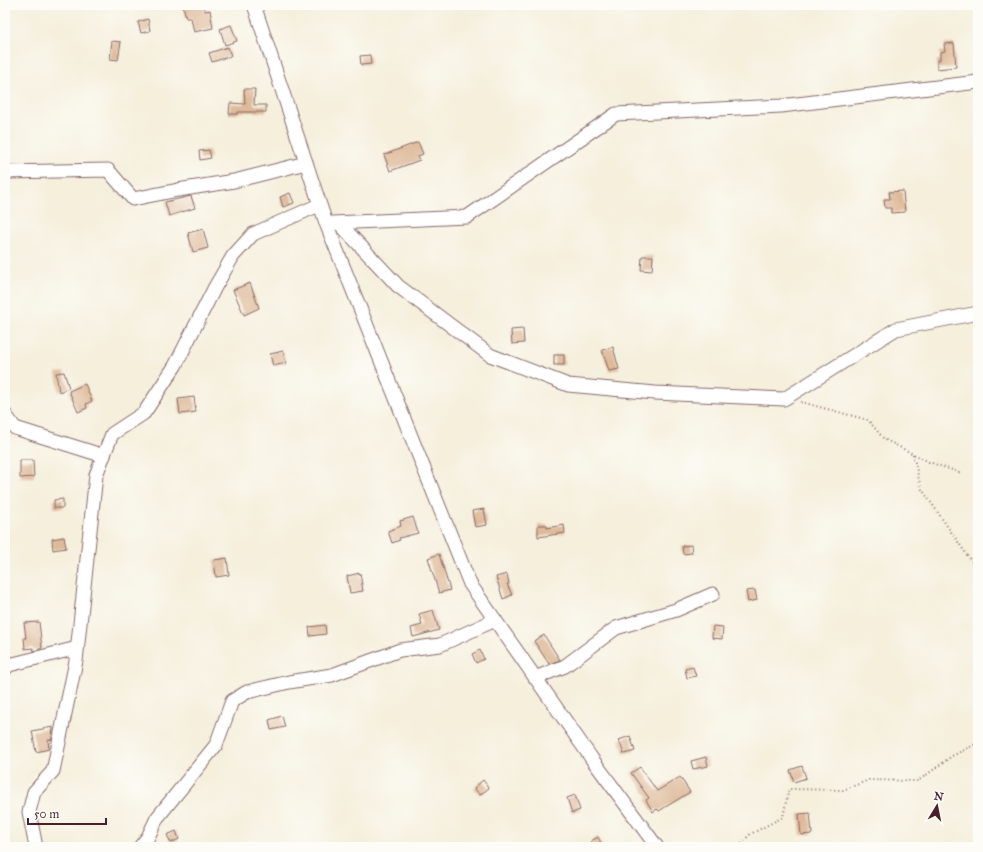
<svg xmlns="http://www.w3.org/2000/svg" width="983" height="852" viewBox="0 0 983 852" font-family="'IM FELL Great Primer',serif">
	<rect width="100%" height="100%" fill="#fdfcf7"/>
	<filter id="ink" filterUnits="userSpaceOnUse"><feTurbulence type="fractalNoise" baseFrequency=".025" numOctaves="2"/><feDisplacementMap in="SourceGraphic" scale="8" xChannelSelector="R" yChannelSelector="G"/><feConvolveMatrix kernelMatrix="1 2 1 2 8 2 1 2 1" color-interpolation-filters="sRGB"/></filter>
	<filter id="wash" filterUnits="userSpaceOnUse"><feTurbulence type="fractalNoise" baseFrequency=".012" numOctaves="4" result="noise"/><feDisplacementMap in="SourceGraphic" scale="16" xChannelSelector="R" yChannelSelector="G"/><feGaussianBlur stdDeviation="0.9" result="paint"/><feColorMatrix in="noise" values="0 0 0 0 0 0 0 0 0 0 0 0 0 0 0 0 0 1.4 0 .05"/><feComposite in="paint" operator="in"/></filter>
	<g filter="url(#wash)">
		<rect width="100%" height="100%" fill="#f5efdc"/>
		<g id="blocks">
			<g fill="#deba99">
				<path d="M183,5H204L205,11L210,10L213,28L194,32L191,18H186Z"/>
				<path d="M148,19L150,31L141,33L138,22Z"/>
				<path d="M231,25L237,41L225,45L220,29Z"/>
				<path d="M112,41L121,42L118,60L110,59Z"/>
				<path d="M954,43L956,67L937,69V60H940V52L945,51L944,44Z"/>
				<path d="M228,47L231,56L212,62L209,53Z"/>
				<path d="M370,55L371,64L361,65L360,56Z"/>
				<path d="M244,89H255L254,105H266V112H238V114H229L230,103L245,104Z"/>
				<path d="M418,142L423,154L418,156L420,160L390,171L384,155Z"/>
				<path d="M209,150L211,158L200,160L199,151Z"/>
				<path d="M903,191L905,212L891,213V208H885L884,199H890L889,192Z"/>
				<path d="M290,193L294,203L283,207L280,197Z"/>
				<path d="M191,196L195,208L169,216L165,202Z"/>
				<path d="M203,229L208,248L193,252L188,233Z"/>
				<path d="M642,256H653L652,271L641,270Z"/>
				<path d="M250,283L259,308L244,315L233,290Z"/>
				<path d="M523,329L524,343L512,344L511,330Z"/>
				<path d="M613,347L619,369L609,371L602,350Z"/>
				<path d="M283,351L286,363L273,366L270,354Z"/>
				<rect x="554" y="355" width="10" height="10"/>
				<path d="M64,372L69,388L59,392L56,373Z"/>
				<path d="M85,384L92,401L86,404L87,408L78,412L69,391Z"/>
				<path d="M194,397L196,412L180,414L178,399Z"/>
				<path d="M20,460H33L34,477L20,478Z"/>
				<path d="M63,499V508H54V500Z"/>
				<path d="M484,509L487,525L475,527L472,511Z"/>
				<path d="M413,517L418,533L399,538L400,540L392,543L388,531L401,526L400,521Z"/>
				<path d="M538,525H547V528L564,525L565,533L538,537Z"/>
				<path d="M64,537L66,548L53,550L52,539Z"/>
				<path d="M691,545L692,553L683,554L682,546Z"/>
				<path d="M439,554L450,590L439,593L428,558Z"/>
				<path d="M227,558L229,575L216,577L214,560Z"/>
				<path d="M360,573L363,591L350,593L347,576Z"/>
				<path d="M507,574L509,584H507L512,595L503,599L496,577Z"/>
				<path d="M755,590L757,600L748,602L746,591Z"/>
				<path d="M433,610L439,630L413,637L411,628L422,625L419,614Z"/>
				<path d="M39,622L42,648L34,651L33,648L25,649L24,638H26L24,623Z"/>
				<path d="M325,625L326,634L310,636L309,627Z"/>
				<path d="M713,626L723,627L722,639L712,638Z"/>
				<path d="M544,635L560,660L549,664L534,641Z"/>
				<path d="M480,650L484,659L476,663L472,654Z"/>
				<path d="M693,667L696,676L687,678L685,669Z"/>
				<path d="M282,716L285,727L271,730L269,720Z"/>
				<path d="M53,727L52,739L48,740L49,749L36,752L32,731Z"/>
				<path d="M630,736L635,751L624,754L619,740Z"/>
				<path d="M706,757L708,766L693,769L691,761Z"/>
				<path d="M802,766L806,778L794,782L790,770Z"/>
				<path d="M640,767L657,791L680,777L690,792L659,811L657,809L653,812L646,800L649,798L631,773Z"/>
				<path d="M483,780L489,788L480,795L474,788Z"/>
				<path d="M575,795L580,810L572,813L567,798Z"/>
				<path d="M810,813L812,834L801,835L799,814Z"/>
				<path d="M176,831L179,839L171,843L167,835Z"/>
				<path d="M598,837L603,847H594L591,841Z"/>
			</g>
		</g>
	</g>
	<g filter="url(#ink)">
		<use href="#blocks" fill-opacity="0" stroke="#866869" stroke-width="1"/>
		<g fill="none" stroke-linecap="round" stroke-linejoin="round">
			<g stroke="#866869" stroke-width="15">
				<g id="minor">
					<path d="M254,5L326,223L470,584L592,759L657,847"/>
					<path d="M5,172L108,170L133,199L178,190L234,181L306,163"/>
					<path d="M333,223L467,217L616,114L781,106L978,82"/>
					<path d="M339,223L398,286L490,355L568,385L655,393L784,399L896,329L978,313"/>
					<path d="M5,414L15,428L104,456"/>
					<path d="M5,669L9,665L77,648"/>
					<path d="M535,678L565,666L616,628L676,610L713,594"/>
					<path d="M36,847L29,812L34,792L53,771L76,661L96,475L112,434L144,413L175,366L215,287L233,256L253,234L319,205"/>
					<path d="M140,847L148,837L157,818L216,745L232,701L247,692L289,682L332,675L400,650L440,645L495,620"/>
				</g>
			</g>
			<g stroke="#866869" stroke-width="2" stroke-dasharray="1 3" stroke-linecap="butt">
				<path d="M801,402L868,420L884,439L929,462L961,473"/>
				<path d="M913,454L921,488L978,571"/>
				<path d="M739,847L749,835L783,817L789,789L843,790L869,780L918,781L952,756L978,743"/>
			</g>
			<use href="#minor" stroke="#fff" stroke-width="13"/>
		</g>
	</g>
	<rect width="983" height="852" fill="none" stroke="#fdfcf7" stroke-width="20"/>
	<g transform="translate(937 806) rotate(10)" stroke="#fdfcf7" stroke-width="3" paint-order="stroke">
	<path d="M0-3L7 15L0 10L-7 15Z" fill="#4a1f2b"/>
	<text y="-6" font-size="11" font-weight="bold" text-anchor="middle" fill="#4a1f2b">N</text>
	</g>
	<path d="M28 818v6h78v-6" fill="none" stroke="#4a1f2b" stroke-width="2"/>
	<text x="34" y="818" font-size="12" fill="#4a1f2b" stroke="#fdfcf7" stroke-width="3" paint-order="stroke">50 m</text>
</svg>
